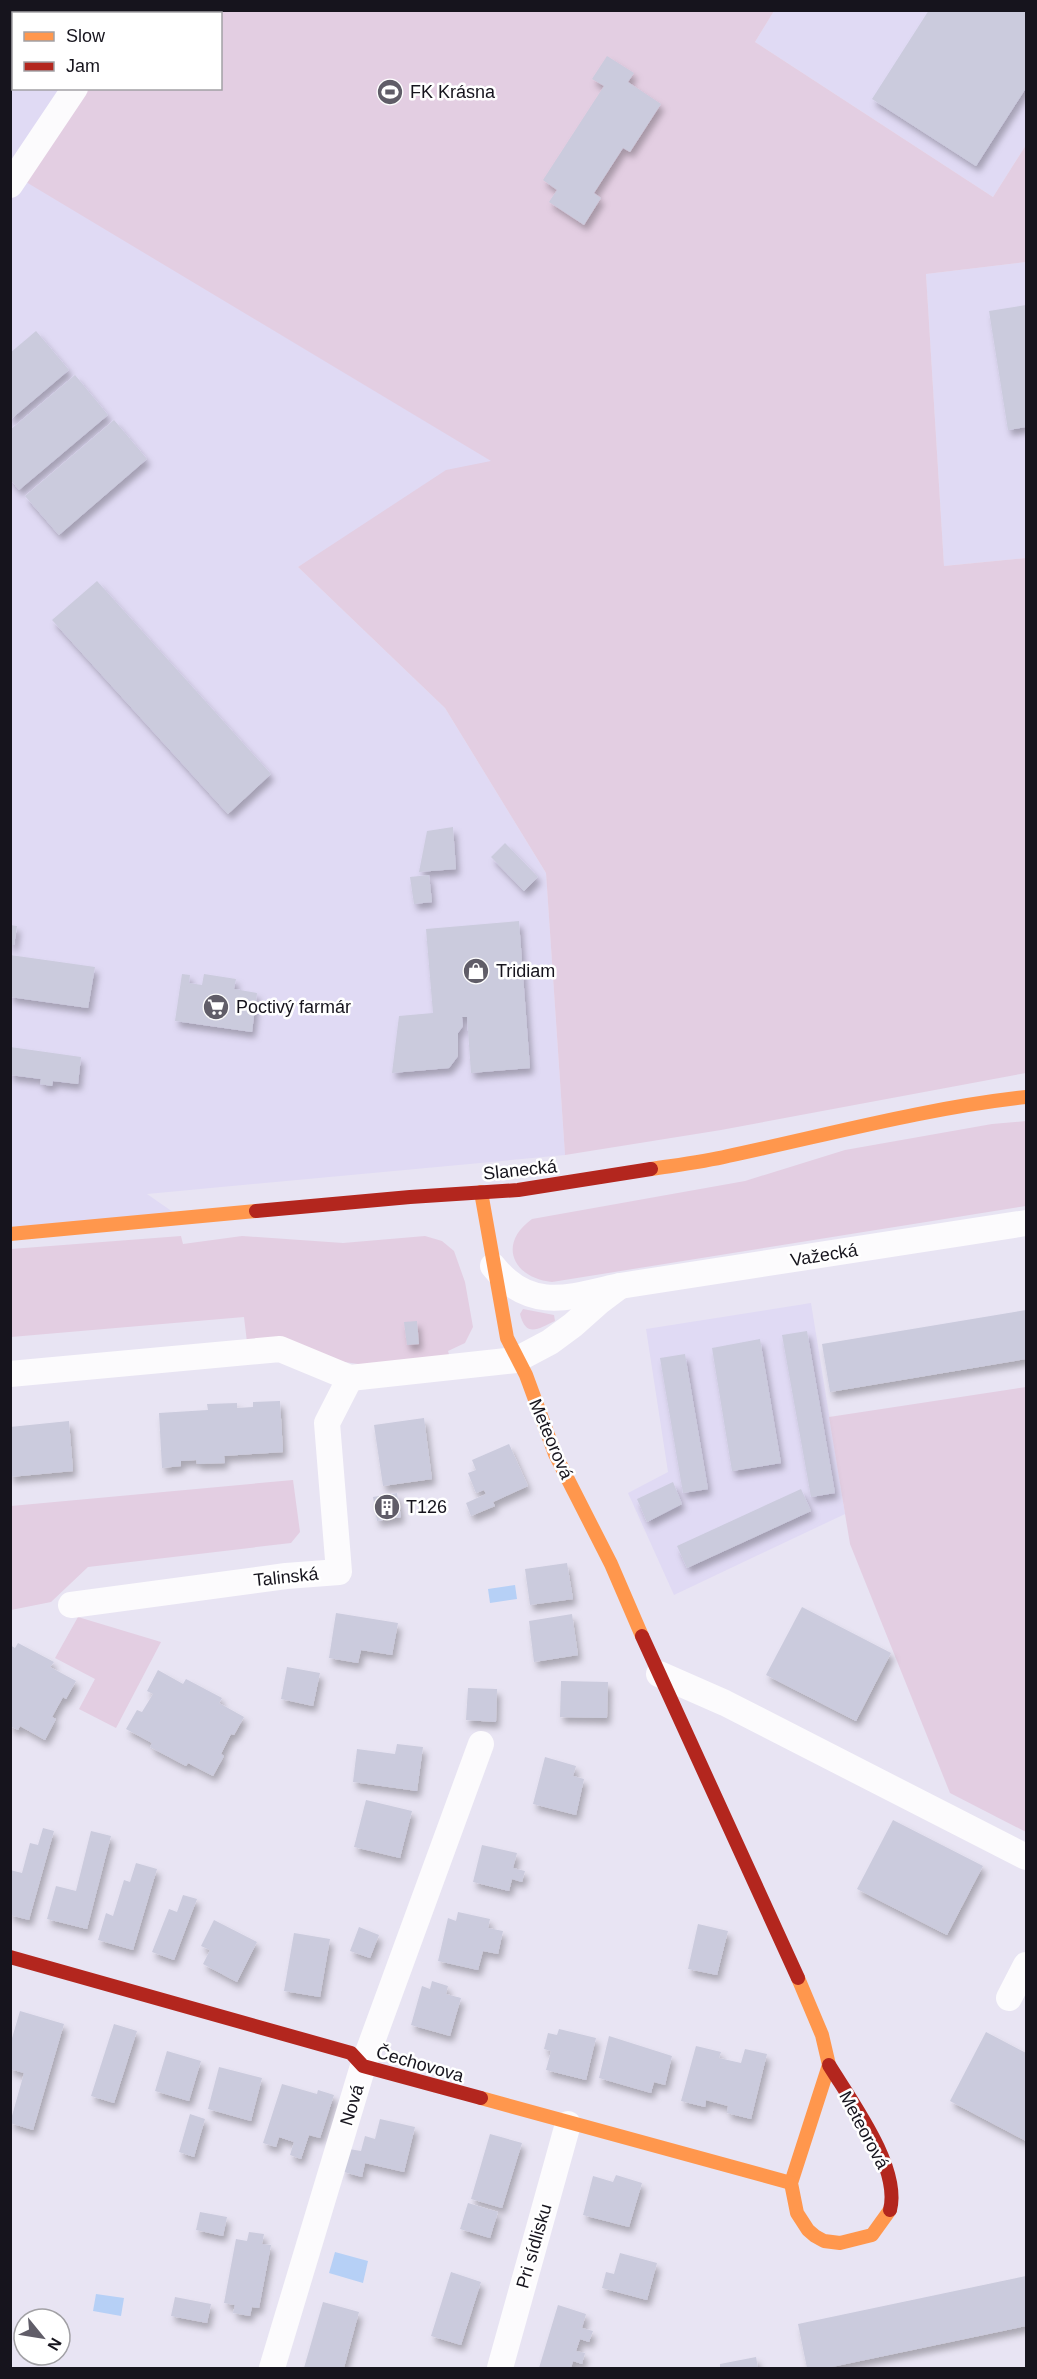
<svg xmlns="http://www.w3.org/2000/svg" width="1037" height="2379" viewBox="0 0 1037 2379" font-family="Arial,sans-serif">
	<defs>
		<filter id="shadow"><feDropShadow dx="3.5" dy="6" stdDeviation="3" flood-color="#0004"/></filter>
	</defs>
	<rect width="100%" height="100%" fill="#e8e4f3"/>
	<g fill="#e0daf4">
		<path d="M11,11H126L124,14H14V88L75,89L17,176L492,461L298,567L445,708L546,873L565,1155L147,1194L183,1219L11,1234Z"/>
		<path d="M774,11H1026V145L993,197L755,42Z"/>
		<path d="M1026,262V558L944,566L926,274Z"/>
		<path d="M811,1303L845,1514L674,1595L628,1493L668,1472L646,1329Z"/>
	</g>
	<g fill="#e3cee2">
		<path d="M126,10L774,11L755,42L993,197L1026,145V262L926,274L944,566L1026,558V1073L721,1130L565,1155L546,873L445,708L298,567L446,470L491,461L16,176L75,89L220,88V14L124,13Z"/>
		<path d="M1026,1121V1206L552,1282C513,1278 497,1244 532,1219L745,1181L845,1150L992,1124Z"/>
		<path d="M181,1236L183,1244L242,1236L343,1243L425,1236L442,1241L454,1251L465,1282L473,1327L465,1343L448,1351L450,1358L366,1365L344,1362L278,1343L247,1342L244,1317L11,1337V1249Z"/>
		<path d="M523,1309L554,1315L555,1321C538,1329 526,1338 520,1314Z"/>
		<path d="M1026,1387V1832L950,1793L850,1544L829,1417Z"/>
		<path d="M293,1480L300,1532L291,1543L88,1567L51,1602L11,1610V1506Z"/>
		<path d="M78,1617L161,1642L116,1728L79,1709L95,1679L55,1658Z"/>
	</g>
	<g fill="#b6d0f6">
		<path d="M515,1585L517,1599L490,1603L488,1589Z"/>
		<path d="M335,2252L368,2261L363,2283L329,2273Z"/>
		<path d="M96,2294L124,2298L121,2316L93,2311Z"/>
	</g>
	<g fill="#cbcbdd" filter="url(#shadow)">
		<path d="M929,10H1026V88L976,166L872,99Z"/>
		<path d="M607,56L634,73L628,82L661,104L630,152L623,148L594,193L601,198L584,225L549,202L557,190L543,180L604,86L592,79Z"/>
		<path d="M1026,305V427L1008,430L989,311Z"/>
		<path d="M36,331L69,370L10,420V353Z"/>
		<path d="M75,375L108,415L19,490L10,479V430Z"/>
		<path d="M114,420L147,459L59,535L25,496Z"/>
		<path d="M97,581L271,774L228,814L52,620Z"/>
		<path d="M453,827L456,869L419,872L427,831Z"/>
		<path d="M505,843L538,877L524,891L491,857Z"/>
		<path d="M429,875L432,902L414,904L410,877Z"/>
		<path d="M519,921L530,1068L471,1073L467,1017H462L463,1026L458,1033V1056L449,1068L392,1073L399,1016L433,1013L426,929Z"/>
		<path d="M10,925L17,926L14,945H10Z"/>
		<path d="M10,955L95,967L88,1008L10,997Z"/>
		<path d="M182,974L190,975L189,983L202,985L204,974L236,979L234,989L257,993L252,1032L175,1021Z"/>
		<path d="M10,1047L81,1057L78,1084L53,1081L52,1086L40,1084L41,1079L10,1075Z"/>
		<path d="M1026,1310V1359L830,1392L822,1344Z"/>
		<path d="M417,1321L419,1344L407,1345L404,1322Z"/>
		<path d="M807,1331L835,1493L811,1497L782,1335Z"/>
		<path d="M760,1339L781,1463L732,1471L712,1348Z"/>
		<path d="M685,1354L708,1489L683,1493L660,1358Z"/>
		<path d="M280,1401L283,1452L224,1456L225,1463L197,1464L196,1460L181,1461V1466L162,1468L159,1413L208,1410L207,1404L237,1403V1408L253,1407V1402Z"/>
		<path d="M424,1418L432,1479L383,1486L374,1425Z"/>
		<path d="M69,1421L73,1471L10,1477V1427Z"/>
		<path d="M509,1444L528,1486L493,1502L495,1506L471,1516L466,1503L486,1494L484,1490L476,1493L468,1473L476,1470L472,1460Z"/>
		<path d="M673,1482L682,1504L647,1522L637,1499Z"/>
		<path d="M801,1489L811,1511L687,1568L677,1546Z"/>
		<path d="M397,1493L401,1517L377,1521L373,1497Z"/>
		<path d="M567,1563L573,1599L530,1605L525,1569Z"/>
		<path d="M802,1607L891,1653L856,1721L766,1675Z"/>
		<path d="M336,1613L398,1623L392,1655L361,1650L358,1663L329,1658Z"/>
		<path d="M572,1614L578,1655L534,1662L529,1621Z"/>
		<path d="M18,1643L54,1662L50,1667L76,1681L66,1699L63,1697L52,1717L56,1719L45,1740L20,1726L18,1730L10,1726V1645L15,1648Z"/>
		<path d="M287,1667L320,1673L313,1706L281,1699Z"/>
		<path d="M158,1670L183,1684L186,1679L222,1698L219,1703L244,1717L234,1735L231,1734L221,1754L224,1756L213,1776L188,1763L186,1766L150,1747L152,1743L126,1729L137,1710L142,1712L153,1694L147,1691Z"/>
		<path d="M561,1681L608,1682L607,1718L560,1717Z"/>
		<path d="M468,1688L497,1689L496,1722L466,1720Z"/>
		<path d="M397,1744L423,1747L417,1791L353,1782L357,1749L395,1754Z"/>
		<path d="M545,1757L576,1766L573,1776L584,1779L576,1815L533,1804Z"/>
		<path d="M366,1800L412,1811L400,1858L354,1847Z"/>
		<path d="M893,1820L983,1866L947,1935L857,1889Z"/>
		<path d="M43,1828L54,1831L29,1920L10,1915V1870L22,1873L30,1843L38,1845Z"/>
		<path d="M91,1831L111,1836L87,1929L47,1919L56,1886L76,1891Z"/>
		<path d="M482,1845L517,1853L513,1868L525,1871L522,1882L512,1879L509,1891L473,1882Z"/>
		<path d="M136,1863L157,1869L133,1950L98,1940L106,1913L113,1916L124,1880L130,1882Z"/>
		<path d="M183,1895L197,1899L174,1960L152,1952L169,1909L177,1912Z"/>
		<path d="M458,1912L490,1919L488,1928L503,1931L498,1954L483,1951L478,1970L438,1961L448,1918L456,1921Z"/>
		<path d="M214,1920L257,1942L237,1982L203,1964L210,1950L201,1946Z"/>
		<path d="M698,1924L728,1931L717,1975L688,1969Z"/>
		<path d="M359,1927L379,1935L370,1958L350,1951Z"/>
		<path d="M294,1933L330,1939L320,1997L284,1991Z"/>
		<path d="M432,1981L448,1986L446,1994L461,1998L450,2036L411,2025L422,1986L430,1989Z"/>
		<path d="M20,2011L64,2024L33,2130L10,2123L24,2073L10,2069V2045Z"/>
		<path d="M114,2024L137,2031L114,2103L91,2096Z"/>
		<path d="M559,2029L596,2038L586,2080L546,2070L551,2051L544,2049L548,2033L557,2035Z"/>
		<path d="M986,2032L1026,2053V2141L950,2101Z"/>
		<path d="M609,2036L672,2056L665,2085L654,2082L651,2093L599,2078Z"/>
		<path d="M696,2046L721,2052L719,2058L741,2063L745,2049L767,2054L751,2119L727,2113L728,2106L706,2100L705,2107L681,2101Z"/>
		<path d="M167,2051L201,2061L189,2101L155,2091Z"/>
		<path d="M219,2067L262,2078L251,2121L208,2109Z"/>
		<path d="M282,2084L317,2094L318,2090L334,2095L320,2138L309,2135L301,2159L290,2155L294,2142L279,2137L276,2147L263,2143Z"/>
		<path d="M190,2114L205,2119L194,2157L179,2152Z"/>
		<path d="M380,2119L415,2127L404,2172L365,2163L362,2177L344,2172L349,2149L361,2151L365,2136L375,2139Z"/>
		<path d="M490,2134L522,2143L502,2208L471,2199Z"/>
		<path d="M616,2175L642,2183L629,2227L583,2215L593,2176L613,2182Z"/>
		<path d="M468,2203L498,2212L490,2238L460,2229Z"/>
		<path d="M200,2212L227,2217L223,2236L196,2230Z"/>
		<path d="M249,2232L264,2234L262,2244L271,2245L259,2308L252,2307L250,2316L233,2313L235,2305L224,2303L236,2239L247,2241Z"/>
		<path d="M620,2253L657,2263L647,2300L602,2288L606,2272L614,2274Z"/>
		<path d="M451,2272L481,2282L461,2345L431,2336Z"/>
		<path d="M1026,2276V2326L827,2368H807L798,2324Z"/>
		<path d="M175,2297L211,2304L207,2323L171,2316Z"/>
		<path d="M323,2302L359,2312L344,2368H304Z"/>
		<path d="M558,2305L586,2314L582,2328L593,2331L589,2342L580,2339L576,2351L585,2353L582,2364L573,2361L571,2368H539Z"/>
		<path d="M756,2357L758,2368H720V2364Z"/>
	</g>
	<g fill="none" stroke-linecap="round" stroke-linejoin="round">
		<g stroke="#fcfbfd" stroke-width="26">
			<path d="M124,14L126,10"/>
			<path d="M10,185L75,88"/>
			<path d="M493,1266C530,1313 571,1297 620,1286L1026,1223"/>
			<path d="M10,1374L280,1349L350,1378L516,1360L550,1342L573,1325L600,1301L620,1286"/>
			<path d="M71,1605L286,1576L339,1572L327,1423L350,1378"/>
			<path d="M659,1674L725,1703L1026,1857"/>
			<path d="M1009,1998L1026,1965"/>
			<path d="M272,2368L363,2066L481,1744"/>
			<path d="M500,2368L568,2124"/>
		</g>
		<g stroke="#ff974d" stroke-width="14">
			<path d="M651,1169C677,1165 703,1162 728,1156C827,1135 925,1108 1026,1097"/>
			<path d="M481,1192L507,1338L526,1375L555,1454L611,1564L642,1636"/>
			<path d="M10,1234L256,1211"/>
			<path d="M798,1978L822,2035L829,2065L791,2183L797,2213L808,2230L815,2236L824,2241L840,2243L872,2235L890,2210"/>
			<path d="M481,2098L791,2183"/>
		</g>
		<g stroke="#b3261e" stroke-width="14">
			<path d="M256,1211L410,1197L518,1190L651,1169"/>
			<path d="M642,1636L798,1978"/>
			<path d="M10,1957L351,2053L363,2066L481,2098"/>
			<path d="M829,2065C851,2101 901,2168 890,2210"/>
		</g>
	</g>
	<defs>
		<g id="stadium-disc" transform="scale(1.35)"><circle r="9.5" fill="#605d68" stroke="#fff"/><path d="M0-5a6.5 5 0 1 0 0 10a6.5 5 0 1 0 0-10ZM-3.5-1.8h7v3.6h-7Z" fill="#fff"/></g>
		<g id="shop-disc" transform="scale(1.35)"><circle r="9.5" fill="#605d68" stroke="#fff"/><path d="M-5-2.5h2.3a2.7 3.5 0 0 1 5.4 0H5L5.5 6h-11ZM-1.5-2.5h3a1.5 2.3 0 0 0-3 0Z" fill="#fff"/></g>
		<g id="supermarket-disc" transform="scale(1.35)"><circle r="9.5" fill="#605d68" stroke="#fff"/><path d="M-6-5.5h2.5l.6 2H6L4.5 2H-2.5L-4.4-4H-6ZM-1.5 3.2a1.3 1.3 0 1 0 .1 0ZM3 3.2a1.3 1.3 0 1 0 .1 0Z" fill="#fff"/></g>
		<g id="building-disc" transform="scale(1.35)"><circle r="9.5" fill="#605d68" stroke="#fff"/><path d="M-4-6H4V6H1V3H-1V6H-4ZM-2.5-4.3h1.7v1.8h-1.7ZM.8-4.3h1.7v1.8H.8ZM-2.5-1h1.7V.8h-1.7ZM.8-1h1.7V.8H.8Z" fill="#fff"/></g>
	</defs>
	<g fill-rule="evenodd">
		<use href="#stadium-disc" x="390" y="92"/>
		<use href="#shop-disc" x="476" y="971"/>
		<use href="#supermarket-disc" x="216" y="1007"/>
		<use href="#building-disc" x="387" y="1507"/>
	</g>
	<g text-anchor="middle" stroke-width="5" stroke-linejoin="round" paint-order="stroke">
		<g font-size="18" fill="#16141d" stroke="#fff" text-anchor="start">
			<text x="410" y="98">FK Krásna</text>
			<text x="496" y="977">Tridiam</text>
			<text x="236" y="1013">Poctivý farmár</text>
			<text x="406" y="1513">T126</text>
		</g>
		<g font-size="18" fill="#16141d" stroke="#fff">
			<text transform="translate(520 1170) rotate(-6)" y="6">Slanecká</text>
			<text transform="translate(824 1255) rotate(-9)" y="6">Važecká</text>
			<text transform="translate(551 1439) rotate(67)" y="6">Meteorová</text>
			<text transform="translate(286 1577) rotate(-6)" y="6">Talinská</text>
			<text transform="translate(420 2064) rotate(16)" y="6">Čechovova</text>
			<text transform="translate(352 2105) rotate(-73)" y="6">Nová</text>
			<text transform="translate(864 2130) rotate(62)" y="6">Meteorová</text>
			<text transform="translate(534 2246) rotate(-74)" y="6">Pri sídlisku</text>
		</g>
	</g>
	<rect width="1037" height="2379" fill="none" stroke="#16141d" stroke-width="24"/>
	<rect x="12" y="12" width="210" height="78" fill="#ffffff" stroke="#a2a1a5" stroke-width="1.5"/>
	<rect x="24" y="32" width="30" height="9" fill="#ff974d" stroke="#a2a1a5" stroke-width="1.5"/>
	<text x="66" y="42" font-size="18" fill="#16141d">Slow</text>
	<rect x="24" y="62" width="30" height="9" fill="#b3261e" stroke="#a2a1a5" stroke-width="1.5"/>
	<text x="66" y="72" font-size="18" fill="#16141d">Jam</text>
	<g transform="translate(42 2337) rotate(120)"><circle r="28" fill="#ffffff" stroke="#a2a1a5" stroke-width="1.5"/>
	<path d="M0-4.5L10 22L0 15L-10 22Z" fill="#605d68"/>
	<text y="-9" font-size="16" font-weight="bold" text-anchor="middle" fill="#16141d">N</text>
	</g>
</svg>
